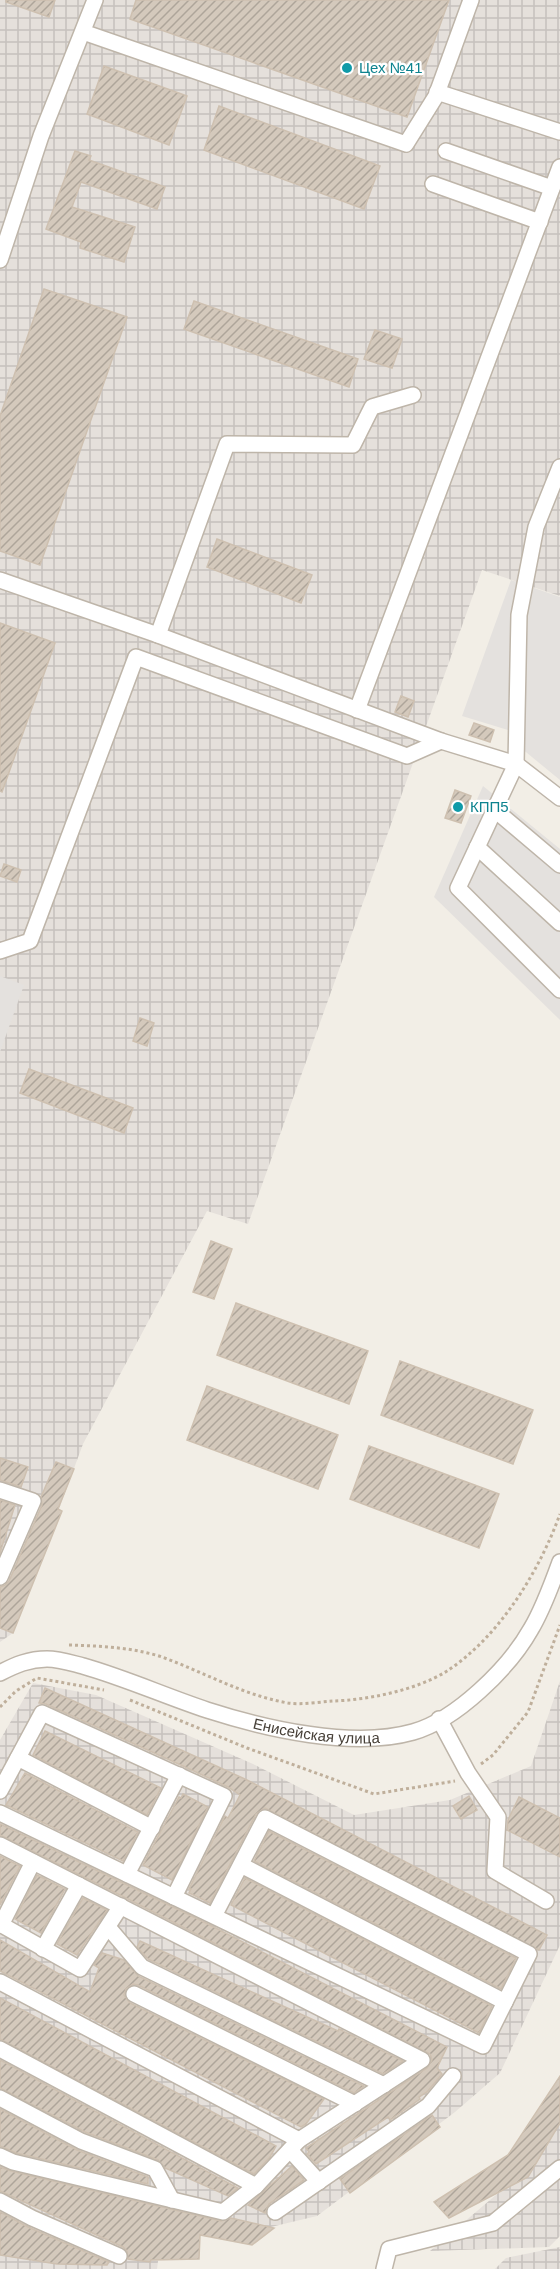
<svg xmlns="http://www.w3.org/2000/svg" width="560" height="2269" viewBox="0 0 560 2269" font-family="Arial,sans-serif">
	<defs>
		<pattern id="industrial-grid" width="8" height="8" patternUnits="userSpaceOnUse" patternTransform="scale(1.5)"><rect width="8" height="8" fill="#e5e0db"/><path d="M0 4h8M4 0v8" fill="none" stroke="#c6c1bd"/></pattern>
		<pattern id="building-hatch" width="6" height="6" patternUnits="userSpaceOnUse" patternTransform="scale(1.5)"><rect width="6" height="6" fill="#d4c9bc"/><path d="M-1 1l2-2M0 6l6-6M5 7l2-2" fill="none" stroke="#aea59a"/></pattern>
	</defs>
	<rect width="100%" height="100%" fill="#f2eee6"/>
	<g fill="url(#industrial-grid)">
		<path d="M0,0H560V596L482,570L248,1224L207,1211L83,1444L59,1509L62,1511L13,1633L0,1642Z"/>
		<path d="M560,1681V1945L500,2073L455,2112L317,2216L242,2234L163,2223L157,2269H0V1740L33,1683L96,1695L253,1764L354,1815L450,1800L531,1766Z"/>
		<path d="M560,2105V2236L549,2247L430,2251L537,2160Z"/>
		<path d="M560,2247V2269H495L506,2258Z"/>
	</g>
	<g fill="#e4e1de">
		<path d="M511,580L560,597V780L510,739L508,730L462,716Z"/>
		<path d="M483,786L560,849V1020L434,897Z"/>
		<path d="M0,976L24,985L0,1052Z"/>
	</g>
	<g fill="url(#building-hatch)" stroke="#cec0b0" stroke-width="1.5">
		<path d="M6,0H55L49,17L6,2Z"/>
		<path d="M136,0H449L407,117L130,19Z"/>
		<path d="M104,66L187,96L169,145L87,114Z"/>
		<path d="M219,106L380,166L364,209L204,150Z"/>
		<path d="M75,151L91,156L89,160L165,187L157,209L81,182L72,207L135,227L124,262L80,248L81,242L46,229Z"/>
		<path d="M44,289L127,317L40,565L0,551V416Z"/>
		<path d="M194,301L358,359L349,387L184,329Z"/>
		<path d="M375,330L402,339L392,368L364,359Z"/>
		<path d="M217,539L312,575L301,603L207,567Z"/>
		<path d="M0,623L55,643L2,792L0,791Z"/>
		<path d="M401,696L414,701L408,717L395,712Z"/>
		<path d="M474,723L494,730L490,742L469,735Z"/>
		<path d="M455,790L471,796L461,823L445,818Z"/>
		<path d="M4,864L21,870L17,882L0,876Z"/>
		<path d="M140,1018L154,1023L147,1046L133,1041Z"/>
		<path d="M29,1069L133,1108L124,1133L20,1093Z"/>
		<path d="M211,1241L232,1249L214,1299L193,1292Z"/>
		<path d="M236,1303L368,1351L349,1404L217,1355Z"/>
		<path d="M400,1361L533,1410L513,1464L381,1415Z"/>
		<path d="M207,1386L338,1435L318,1489L187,1440Z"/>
		<path d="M369,1446L499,1494L479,1548L350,1499Z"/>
		<path d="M0,1458L28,1467L21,1487L0,1480Z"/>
		<path d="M56,1462L74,1469L58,1509L62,1511L13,1633L0,1628V1587L5,1585L9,1581L42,1505L41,1497Z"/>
		<path d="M0,1500L15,1505L0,1553Z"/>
		<path d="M45,1688L247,1780L547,1935L539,1950L265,1808L256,1814L210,1903L189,1893L191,1889H189L225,1816L228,1818L240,1795L228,1787L183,1766L46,1704L39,1703Z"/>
		<path d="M45,1731L161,1788L147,1815L33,1755Z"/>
		<path d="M25,1773L138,1832L123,1861L6,1805Z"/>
		<path d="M183,1794L208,1807L172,1880L143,1865L179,1797L181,1798Z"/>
		<path d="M469,1796L477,1810L461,1819L453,1806Z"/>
		<path d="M519,1797L560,1818V1857L507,1830L508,1820Z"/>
		<path d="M0,1824L202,1921L447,2047L437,2068L442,2074L427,2092L419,2097L420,2099L390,2120L388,2117L316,2164L307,2154L309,2152L306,2148L427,2068L432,2060L430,2054L126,1898L0,1835Z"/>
		<path d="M269,1831L516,1958L501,1989L254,1861Z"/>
		<path d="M0,1856L20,1866L0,1905Z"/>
		<path d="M37,1875L65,1889L41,1933L15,1919Z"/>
		<path d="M245,1878L492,2006L479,2033L231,1905Z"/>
		<path d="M83,1898L107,1910L77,1955L57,1944Z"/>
		<path d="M0,1940L90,1992L99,1968L94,1965L102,1953L124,1960L138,1976L364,2086L354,2093L138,1985L133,1984L126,1989L124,1995L130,2003L324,2099L306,2124L301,2127L0,1971Z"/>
		<path d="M140,1941L338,2031L339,2029L403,2061L383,2074L148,1959L137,1947Z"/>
		<path d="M0,1998L276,2146L270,2157L254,2174L0,2039Z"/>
		<path d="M0,2060L238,2188L228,2196L165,2168L158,2160L85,2132L0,2088Z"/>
		<path d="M560,2076V2123L528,2177L449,2218L434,2202L508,2155Z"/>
		<path d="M0,2109L77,2150L148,2177V2184L16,2153L0,2146Z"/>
		<path d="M432,2115L440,2127L350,2193L340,2179Z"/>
		<path d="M292,2166L304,2180L269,2204L265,2213L248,2205Z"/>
		<path d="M0,2167L11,2171L221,2221L231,2218L274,2228L252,2245L200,2235L199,2259L151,2260L150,2262L128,2259L127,2251L123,2247L0,2191Z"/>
		<path d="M0,2212L28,2227L109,2262L107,2265L57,2264L0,2255Z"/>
	</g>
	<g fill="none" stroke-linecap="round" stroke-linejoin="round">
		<g stroke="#beb5a9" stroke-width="18">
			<g id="minor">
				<path d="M83,32L406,144L436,96L471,0"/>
				<path d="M437,92L560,132"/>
				<path d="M446,151L552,188"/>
				<path d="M433,184L540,222"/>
				<path d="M0,260L41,136L95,0"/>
				<path d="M560,467L536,527L519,615L516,764L458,888L560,990"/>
				<path d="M0,580L158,635L441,741L516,764L560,798"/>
				<path d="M158,635L227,444L353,445L372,407L413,395"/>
				<path d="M357,710L560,167"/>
				<path d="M495,810L560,865"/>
				<path d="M477,847L560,923"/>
				<path d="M0,951L30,941L136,657L407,756L441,741"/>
				<path d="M0,1490L33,1501L0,1577"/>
				<path id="s1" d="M0,1673C15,1665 29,1659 47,1659C59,1659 71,1663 83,1666C125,1678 165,1696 207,1710C266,1729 353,1749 413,1732C456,1720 509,1668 531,1629C543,1609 552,1584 560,1562"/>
				<path d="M439,1719L468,1773L498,1817L495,1871L546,1901"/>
				<path d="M18,1758L152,1828"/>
				<path d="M0,1791L42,1713L224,1796L174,1897"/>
				<path d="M0,1813L483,2046L529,1954L265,1818L214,1916"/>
				<path d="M0,1845L422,2060L299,2140L256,2186L223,2212L13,2162L0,2156"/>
				<path d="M241,1865L505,2002"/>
				<path d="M127,1874L179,1775"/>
				<path d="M0,1924L80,1969L121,1906"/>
				<path d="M1,1925L33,1862"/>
				<path d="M108,1927L142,1967L384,2085"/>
				<path d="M43,1949L79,1885"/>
				<path d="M0,1982L299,2140"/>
				<path d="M134,1994L355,2104"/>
				<path d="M0,2049L256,2186"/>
				<path d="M0,2098L81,2141L155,2169L172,2200"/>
				<path d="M290,2150L319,2182"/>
				<path d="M0,2201L32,2218L119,2256"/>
				<path d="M275,2212L428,2106L453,2076"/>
				<path d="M384,2269L389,2249L493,2223L560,2168"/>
			</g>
		</g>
		<g stroke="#bfaf9b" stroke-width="3" stroke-dasharray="3 3" stroke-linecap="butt">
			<path d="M69,1645C99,1646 129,1647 159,1656C202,1671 242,1695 288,1703C302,1705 319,1702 333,1701C368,1700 417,1690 447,1671C499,1637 539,1572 560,1514"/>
			<path d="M130,1700L247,1748L374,1794L455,1781"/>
			<path d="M0,1707L16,1691L37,1678L104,1690"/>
			<path d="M481,1764L493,1755L528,1712L560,1625"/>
		</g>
		<use href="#minor" stroke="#fff" stroke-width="15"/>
	</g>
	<g fill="#0f9aa8" stroke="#fff" stroke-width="2">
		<circle cx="347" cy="68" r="6"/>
		<circle cx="458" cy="807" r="6"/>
	</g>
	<g text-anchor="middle" stroke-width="4.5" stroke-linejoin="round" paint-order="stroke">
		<g font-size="15" fill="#0d838f" stroke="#fff" text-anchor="start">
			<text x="359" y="73">Цех №41</text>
			<text x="470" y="812">КПП5</text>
		</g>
		<g font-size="15" fill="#453e36" stroke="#fff">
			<text dy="5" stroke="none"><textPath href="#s1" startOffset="330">Енисейская улица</textPath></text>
		</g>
	</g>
</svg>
